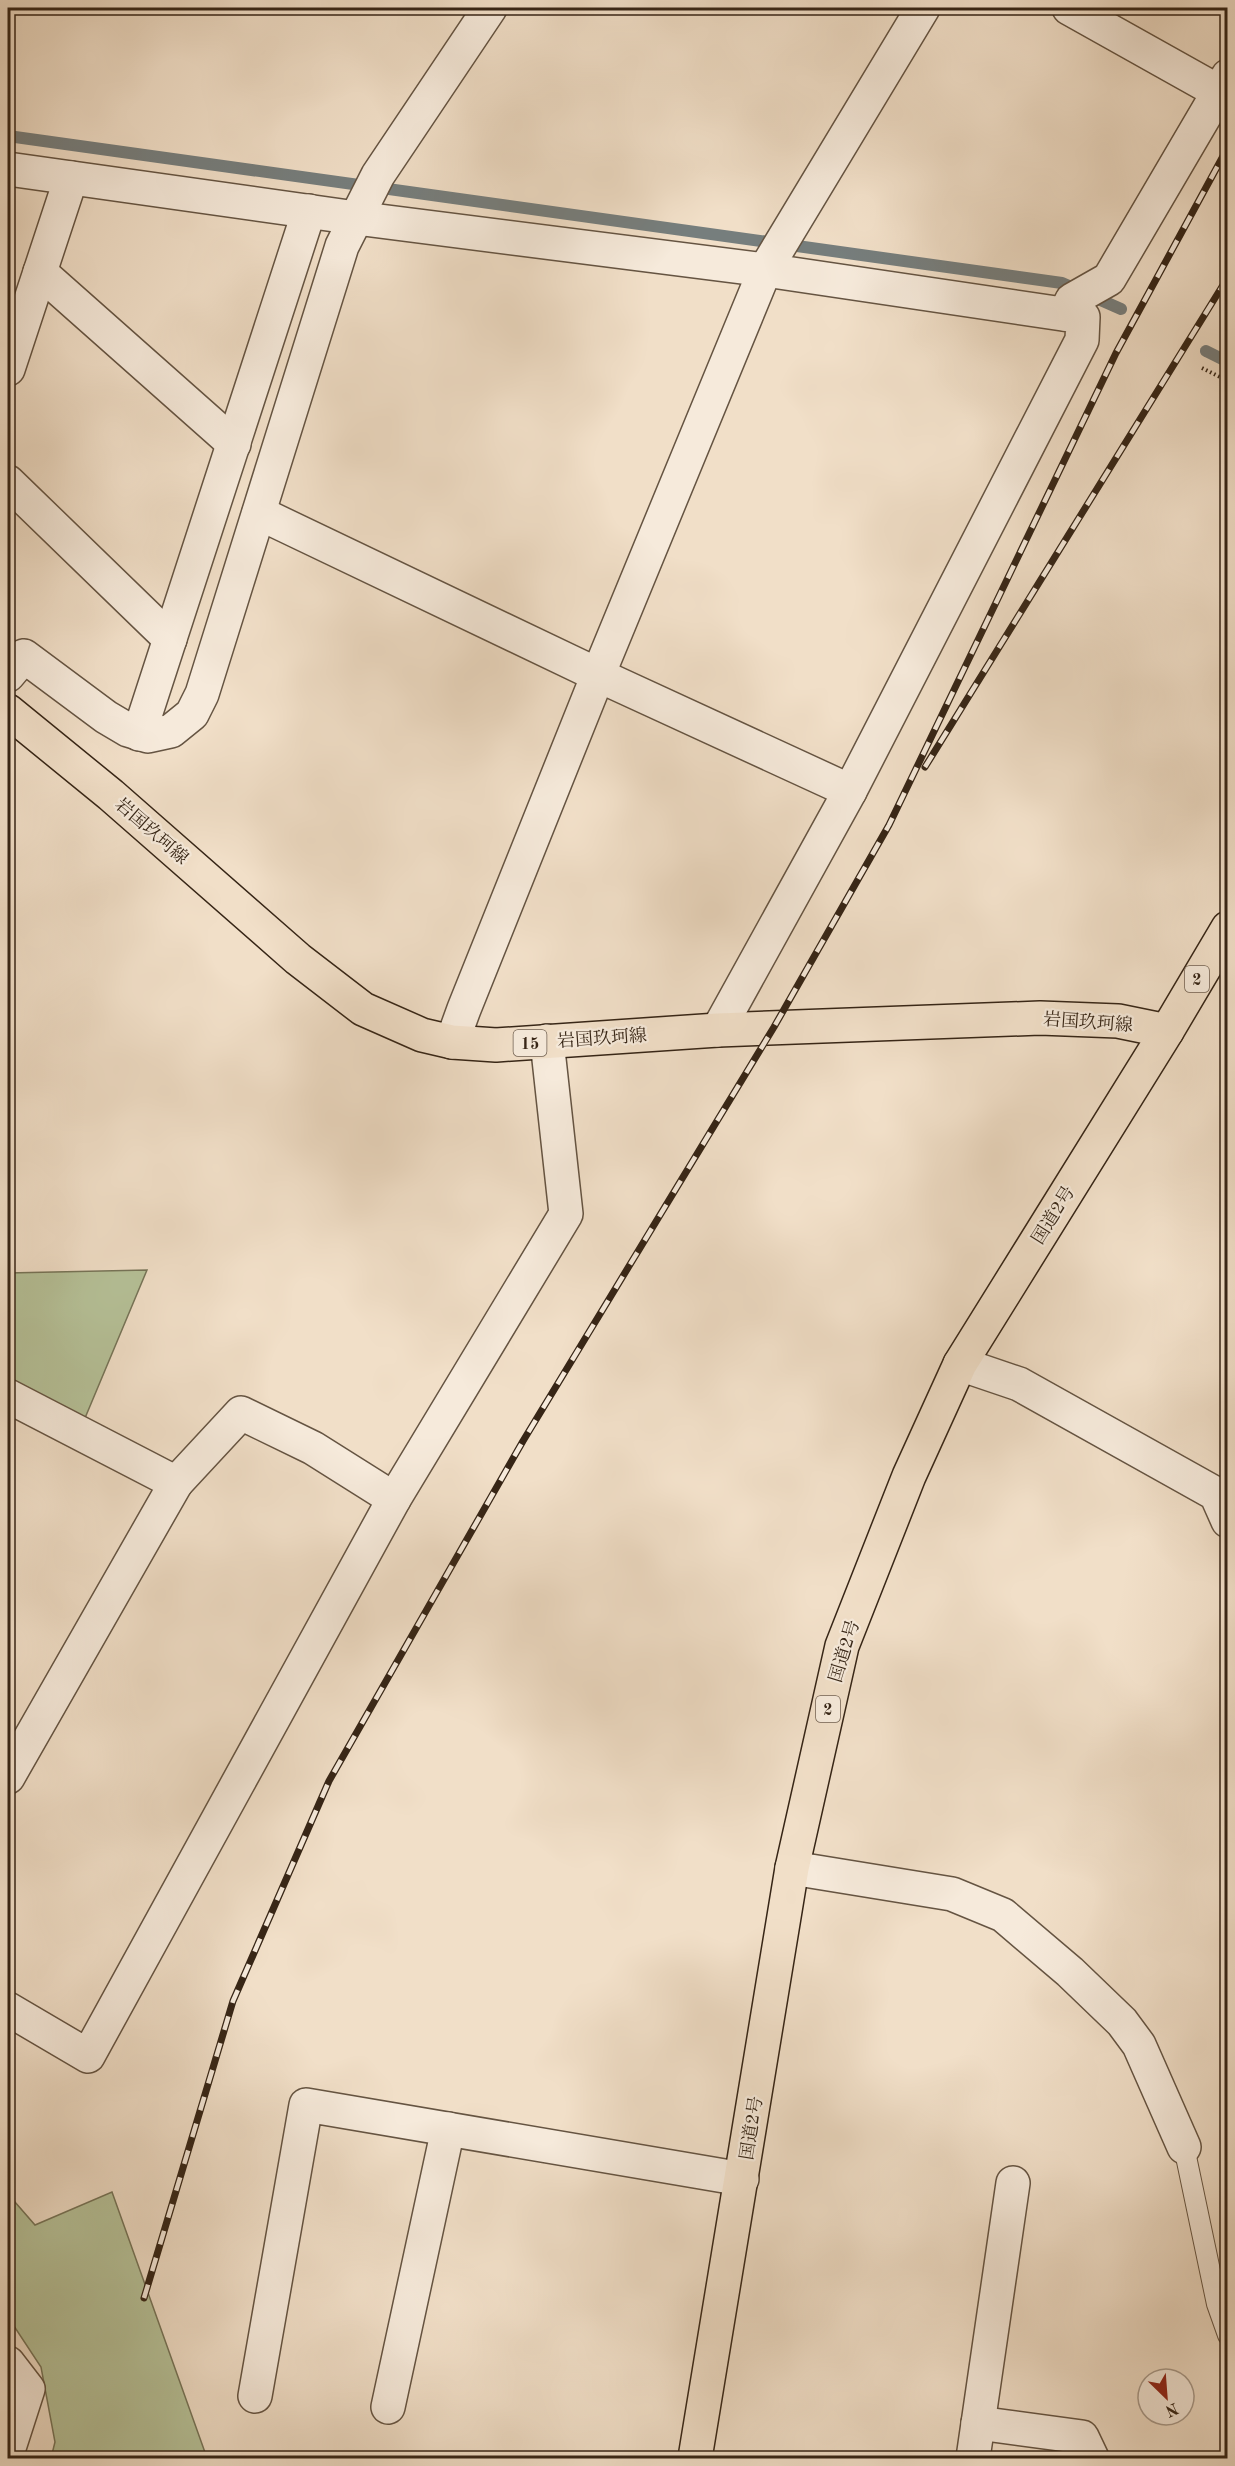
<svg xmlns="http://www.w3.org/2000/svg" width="1235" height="2466" viewBox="0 0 1235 2466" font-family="'Old Standard TT','Noto Serif JP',serif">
	<rect width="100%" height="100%" fill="#f1dfc8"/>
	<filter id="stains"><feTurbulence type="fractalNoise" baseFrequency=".00333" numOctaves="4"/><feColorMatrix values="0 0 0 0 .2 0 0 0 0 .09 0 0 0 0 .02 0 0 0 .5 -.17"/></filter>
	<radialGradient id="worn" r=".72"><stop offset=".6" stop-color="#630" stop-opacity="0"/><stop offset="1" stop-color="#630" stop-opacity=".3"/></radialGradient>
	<g fill="#b6c299" stroke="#767458" stroke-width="1.5">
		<path d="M147,1270L85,1418L8,1388V1273Z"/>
		<path d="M112,2192L207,2458H51L55,2442L41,2367L8,2317V2194L35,2225Z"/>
	</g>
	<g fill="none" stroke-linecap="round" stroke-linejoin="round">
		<g stroke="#767e7d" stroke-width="12">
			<path d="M8,136L1062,283L1121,309"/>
			<path d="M1206,351L1228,362"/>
		</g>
		<g stroke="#655442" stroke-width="22">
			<path id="lane" d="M1184,2147L1217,2304L1228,2335"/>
		</g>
		<g stroke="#655442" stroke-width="36">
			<g id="street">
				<path d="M1069,8L1219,92"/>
				<path d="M8,169L356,218L765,270L1083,317L1082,340L850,791L718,1030"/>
				<path d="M40,272L234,444"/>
				<path d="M1065,314L1072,300L1109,279L1228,76"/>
				<path d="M8,369L71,178"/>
				<path d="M8,482L170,639"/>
				<path d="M259,513L598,675L850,791"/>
				<path d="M8,675L24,656L106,717L128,730L148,736L171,731L192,714L202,694L342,246L378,175L490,8"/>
				<path d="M139,734L309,211"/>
				<path d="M452,1042L464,1009L598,675L765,270L923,8"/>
				<path d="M960,1364L1019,1384L1216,1494L1228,1521"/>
				<path d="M8,1396L176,1483L241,1413L313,1448L394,1499L88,2056L8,2009"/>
				<path d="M394,1499L566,1214L547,1041"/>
				<path d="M8,1777L176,1483"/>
				<path d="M792,1868L952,1894L1003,1915L1070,1972L1122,2022L1139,2045L1184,2147"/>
				<path d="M8,2363L28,2389L8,2451"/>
				<path d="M255,2396L306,2105L742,2179"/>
				<path d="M388,2407L448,2129"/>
				<path d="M978,2423L1082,2437L1092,2458"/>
				<path d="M973,2458L1013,2183"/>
			</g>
		</g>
		<g stroke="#362516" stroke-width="36">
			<path id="primary" d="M8,711L111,795L298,959L363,1009L422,1035L452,1042L496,1045L718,1030L1040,1018L1118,1021L1167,1031"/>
		</g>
		<g stroke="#362516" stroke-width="36">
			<path id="highway" d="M695,2458L792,1868L842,1646L909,1476L960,1364L1167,1031L1228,928"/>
		</g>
		<path stroke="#362516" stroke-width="4" stroke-dasharray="1.5 3" stroke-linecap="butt" d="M1202,368L1228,381"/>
		<use href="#lane" stroke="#f6eadb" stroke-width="20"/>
		<use href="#street" stroke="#f6eadb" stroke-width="33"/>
		<use href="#primary" stroke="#f1dfc8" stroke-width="33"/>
		<use href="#highway" stroke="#f1dfc8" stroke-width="33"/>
		<g stroke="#362516" stroke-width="7">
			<g id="rail">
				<path d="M925,767L1228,277"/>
				<path d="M144,2298L233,2001L329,1781L523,1441L774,1027L889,825L1116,353L1228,147"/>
			</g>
		</g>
		<use href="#rail" stroke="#f6eadb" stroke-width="4.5" stroke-dasharray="14" stroke-linecap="butt"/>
	</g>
	<g text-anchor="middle" stroke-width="4.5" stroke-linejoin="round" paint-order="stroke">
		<g fill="#f6eadb" stroke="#706051" stroke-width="1.5">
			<rect x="1185" y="966" width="24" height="26" rx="4.5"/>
			<rect x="513.5" y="1030" width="33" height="26" rx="4.5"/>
			<rect x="816" y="1696" width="24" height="26" rx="4.5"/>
		</g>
		<g font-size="16" font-weight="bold" fill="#362516">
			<text x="1197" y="985">2</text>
			<text x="530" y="1049">15</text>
			<text x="828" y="1715">2</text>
		</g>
		<g font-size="18" fill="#362516" stroke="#f6eadb">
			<text transform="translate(152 831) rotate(41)" y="6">岩国玖珂線</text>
			<text transform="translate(1088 1022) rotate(4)" y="6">岩国玖珂線</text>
			<text transform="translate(602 1038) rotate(-4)" y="6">岩国玖珂線</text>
			<text transform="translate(1053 1215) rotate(-58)" y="6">国道2号</text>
			<text transform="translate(844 1651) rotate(-73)" y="6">国道2号</text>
			<text transform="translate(751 2128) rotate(-81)" y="6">国道2号</text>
		</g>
	</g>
	<rect width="1235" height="2466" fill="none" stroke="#f1dfc8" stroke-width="30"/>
	<rect x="9" y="9" width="1217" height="2448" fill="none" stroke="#362516" stroke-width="3"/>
	<rect x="15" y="15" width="1205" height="2436" fill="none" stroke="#362516" stroke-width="1.5"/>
	<g transform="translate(1166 2397) rotate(155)"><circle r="28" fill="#f6eadb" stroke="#a99b8c" stroke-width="1.5"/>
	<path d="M0-4.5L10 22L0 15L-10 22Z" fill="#8f2418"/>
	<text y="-9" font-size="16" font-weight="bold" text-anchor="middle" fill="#362516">N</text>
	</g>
	<rect width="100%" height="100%" filter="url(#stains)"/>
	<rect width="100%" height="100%" fill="url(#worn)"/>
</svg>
